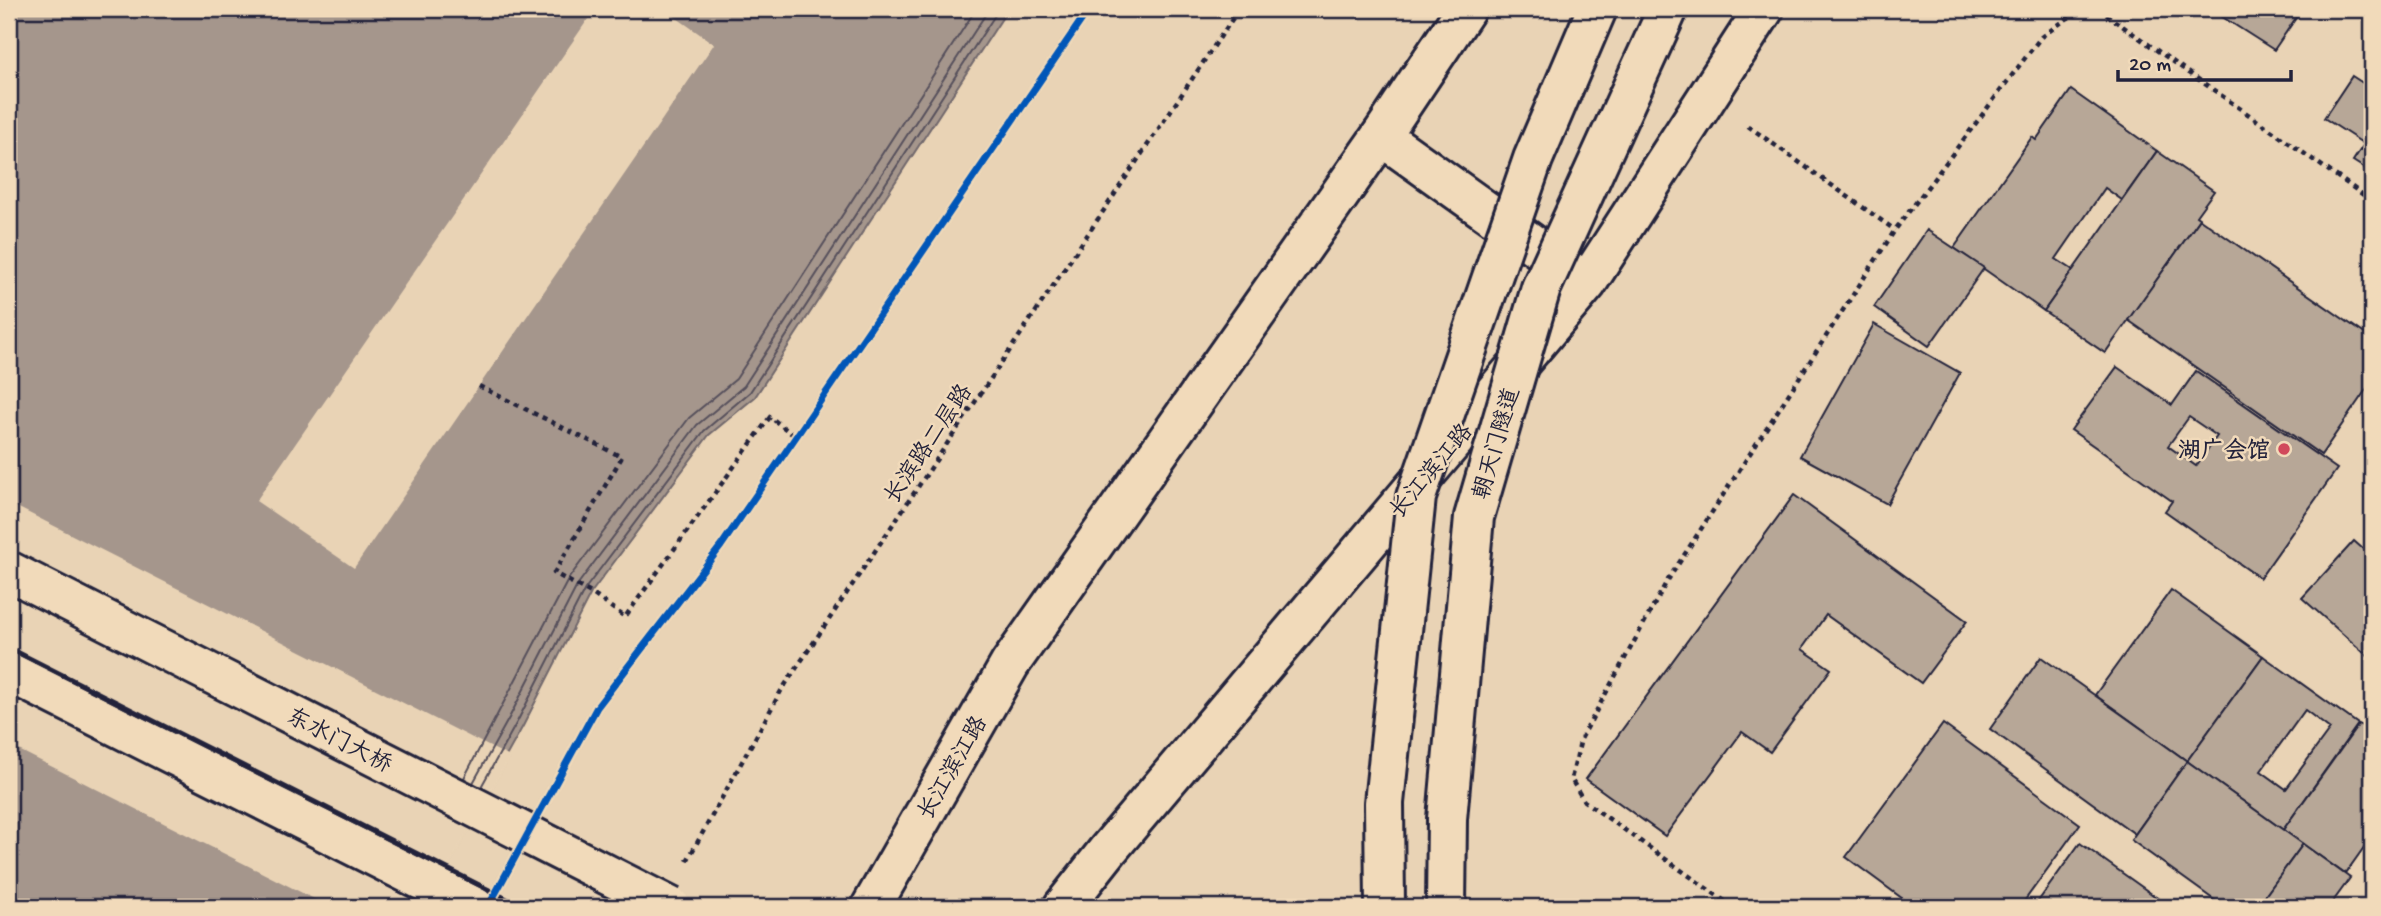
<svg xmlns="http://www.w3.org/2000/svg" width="2381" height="916" viewBox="0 0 2381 916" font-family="'Gochi Hand','LXGW WenKai TC',sans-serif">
	<rect width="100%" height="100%" fill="#e9d3b5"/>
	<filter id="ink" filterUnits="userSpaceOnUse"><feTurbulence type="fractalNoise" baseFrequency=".0143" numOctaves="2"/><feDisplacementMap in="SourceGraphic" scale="14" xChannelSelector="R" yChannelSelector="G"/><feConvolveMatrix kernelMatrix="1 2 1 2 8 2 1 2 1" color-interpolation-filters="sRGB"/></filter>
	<g filter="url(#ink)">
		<path fill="#a5968c" stroke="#71686c" stroke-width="2" d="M9,9H1008L755,397L709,435L591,593L523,726L422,907H9Z"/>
		<g fill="#e9d3b5">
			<path d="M595,9H664L714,44L354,568L256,501Z"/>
			<path d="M9,503L510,757L426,907H330L9,745Z"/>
		</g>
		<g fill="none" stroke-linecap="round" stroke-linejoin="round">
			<g stroke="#56505b" stroke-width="2">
				<path d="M464,778L569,578L689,418L736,379L976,9"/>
				<path d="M473,783L509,718L578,584L697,425L744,386L989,9"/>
				<path d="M481,787L517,722L585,589L704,431L750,392L999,9"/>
			</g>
		</g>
		<g fill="#b7a797" stroke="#22223b" stroke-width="2" fill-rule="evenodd">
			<path d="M2210,9H2302L2274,50Z"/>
			<path d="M2352,76L2372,89V173L2353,161L2364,144L2324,118Z"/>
			<path d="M2071,90L2157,151L2122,200L2105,188L2056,259L2073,270L2044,311L1954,248L2032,137L2036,140Z"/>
			<path d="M2157,151L2214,191L2196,216L2200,219L2105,353L2044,311Z"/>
			<path d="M2200,219L2372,339V381L2321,455L2128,320Z"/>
			<path d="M1927,230L1984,268L1929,346L1874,307Z"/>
			<path d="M1874,324L1960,373L1887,504L1800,456Z"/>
			<path d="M2117,367L2172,405L2196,371L2337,469L2260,578L2165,511L2172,501L2071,430ZM2189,417L2217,436L2196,466L2168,446Z"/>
			<path d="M1794,495L1967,621L1921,683L1826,615L1802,649L1831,669L1770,752L1742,732L1665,836L1586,779Z"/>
			<path d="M2354,541L2372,557V660L2302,598Z"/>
			<path d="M2171,590L2263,656L2187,761L2095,695Z"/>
			<path d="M2263,656L2358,724L2283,830L2187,761ZM2305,710L2330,729L2286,789L2261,771Z"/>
			<path d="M2041,657L2187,761L2135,834L1990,729Z"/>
			<path d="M1943,724L2080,824L2020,907H1914L1846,857Z"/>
			<path d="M2359,724L2372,733V836L2345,874L2283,830Z"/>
			<path d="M2187,761L2303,844L2257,907H2224L2131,840Z"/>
			<path d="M2080,843L2170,907H2034Z"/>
			<path d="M2303,844L2350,878L2329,907H2257Z"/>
		</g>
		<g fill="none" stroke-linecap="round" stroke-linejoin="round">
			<g stroke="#22223b" stroke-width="44">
				<g id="secondary">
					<path d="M1381,136L1580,278"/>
					<path d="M871,907L1010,664L1381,136L1466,9"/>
					<path d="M1063,907L1108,850L1587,283L1764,9"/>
				</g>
			</g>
			<g stroke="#22223b" stroke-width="44">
				<path id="primary" d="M9,672L475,907"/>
			</g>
			<g stroke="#22223b" stroke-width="4.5" stroke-dasharray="5 5" stroke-linecap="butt">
				<path d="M2098,9L2372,201"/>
				<path d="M1748,126L1895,230"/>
				<path d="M479,386L622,457L554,573L591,593L625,617L770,417L796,437"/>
				<path d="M687,861L781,691L1239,9"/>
				<path d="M1733,907L1584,801L1571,779L1581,739L1666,583L1895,230L2041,37L2068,18L2095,9"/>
			</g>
			<use href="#secondary" stroke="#f1daba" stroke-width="38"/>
			<use href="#primary" stroke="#f1daba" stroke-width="38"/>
			<g stroke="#22223b" stroke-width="5">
				<path d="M9,590L639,907"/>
				<path d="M9,648L523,907"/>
			</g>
			<g stroke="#22223b" stroke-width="44" stroke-linecap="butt">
				<g id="primary-bridge">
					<path d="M9,571L671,907"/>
					<path d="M1385,907L1384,803L1416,497L1533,159L1597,9"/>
					<path d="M1446,907L1447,819L1474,517L1541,288L1668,9"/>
				</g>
			</g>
			<use href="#primary-bridge" stroke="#f1daba" stroke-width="38"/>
			<g stroke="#f1daba" stroke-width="11">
				<path id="cycleway" d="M488,907L597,707L721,546L1089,9"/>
			</g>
			<use href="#cycleway" stroke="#0057b8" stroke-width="7"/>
		</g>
	</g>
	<circle fill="#d1495b" stroke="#f1daba" stroke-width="2.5" cx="2284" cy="449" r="7"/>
	<g text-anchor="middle" stroke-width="5" stroke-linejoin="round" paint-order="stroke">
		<g font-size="23" fill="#22223b" stroke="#f1daba">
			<text transform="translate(927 443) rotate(-56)" y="8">长滨路二层路</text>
			<text transform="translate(1495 443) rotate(-74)" y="8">朝天门隧道</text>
			<text transform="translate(1430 470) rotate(-50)" y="8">长江滨江路</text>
			<text transform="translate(340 739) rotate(27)" y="8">东水门大桥</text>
			<text transform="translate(951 767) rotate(-60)" y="8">长江滨江路</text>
		</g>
		<g font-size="23" font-weight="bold" fill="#22223b" stroke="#f1daba" text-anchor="end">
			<text x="2270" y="457">湖广会馆</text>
		</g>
	</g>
	<rect width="2381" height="916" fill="none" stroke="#f1daba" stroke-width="35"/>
	<rect x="18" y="18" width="2346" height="881" fill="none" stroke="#22223b" stroke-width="2.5" filter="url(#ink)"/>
	<path d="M2118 70v10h173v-10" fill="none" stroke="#22223b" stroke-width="3.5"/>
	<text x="2129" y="70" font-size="21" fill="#22223b" stroke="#f1daba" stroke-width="5" paint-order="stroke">20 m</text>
</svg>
